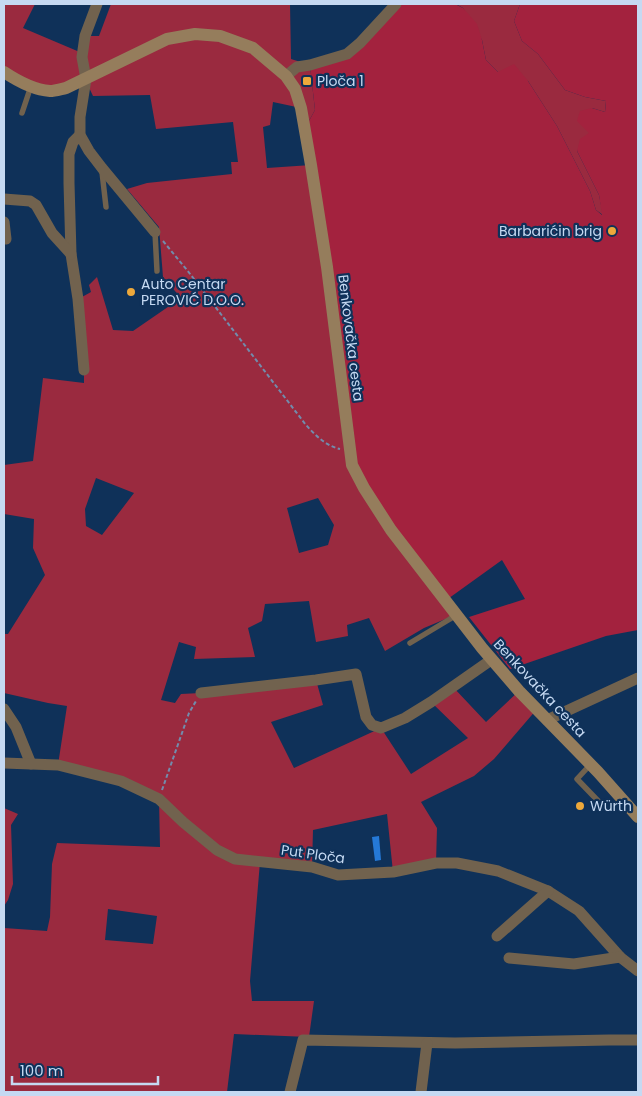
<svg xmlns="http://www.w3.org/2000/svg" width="642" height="1096" viewBox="0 0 642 1096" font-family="Poppins,sans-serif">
	<rect width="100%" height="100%" fill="#0f3159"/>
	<g fill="#9a2a3f" fill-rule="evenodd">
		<path d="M4,4H35L23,28L82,53L85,36H99L111,4H290L291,59L310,65L315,110L305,128L301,108L273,102L270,125L263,127L267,168L311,165L455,615L424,628L385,651L369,618L347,625L348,636L316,642L309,601L265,604L262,621L248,628L255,657L194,659L196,647L179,642L161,700L175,703L181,694L201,693L316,680L323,705L271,722L294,768L381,728L411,774L468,738L431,702L453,687L486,722L519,691L537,709L494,759L474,776L421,802L437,828L436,863L393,872L387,814L313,830L312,867L260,862L250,981L252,1001H314L309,1037L234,1034L227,1092H4V928L47,931L50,917L52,864L57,843L160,847L159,799L58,765L67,706L48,703L4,693V634H8L45,575L33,548L34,519L4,514V465L33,461L43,378L84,383V369L82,297L91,292L89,285L97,277L113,330L133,331L181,298L163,277L159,227L127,189L147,183L232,174L231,162H238L233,122L156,129L150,95L93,96L85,79L49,91L4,72ZM96,478L134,493L102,535L86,526L85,509ZM318,498L334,525L328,545L299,553L287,508ZM108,909L157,916L153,944L105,940Z"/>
		<path d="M456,4H520L514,21L522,41L538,54L565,90L585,97L606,101L605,112L592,108L590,133L577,151L599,195L603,215L596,210L590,191L557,126L528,81L498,72L486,60L482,40L463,8Z"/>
		<path d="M4,808L18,814L11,825L13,884L8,900L4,906Z"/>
	</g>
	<path fill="#a3223e" d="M396,4H455L463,8L477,24L482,40L486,60L498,72L514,64L528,81L557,126L590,191L596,210L602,215L599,195L577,151L580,139L589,133L577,121L580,111L592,108L605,112L606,101L585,97L565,90L538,54L522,41L514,21L520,4H638V630L606,636L510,669L469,617L525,599L502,560L445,601L352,465L305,128L315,110L310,65L347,54Z"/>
	<path fill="#2579d7" d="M379,836L381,860L375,861L372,837Z"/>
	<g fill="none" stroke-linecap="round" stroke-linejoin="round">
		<g stroke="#728cac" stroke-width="2" stroke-dasharray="4 2.5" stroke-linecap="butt">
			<path d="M163,241L187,270L306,425C315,435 326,446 340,449"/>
			<path d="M162,790L189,713L196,701"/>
		</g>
		<g stroke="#71624e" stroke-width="5.5">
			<path d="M22,113L31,86"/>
			<path d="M102,172L106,207"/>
			<path d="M155,232L157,271"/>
			<path d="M410,643L450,619L455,615"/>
			<path d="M590,765L577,779L603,806"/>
		</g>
		<g stroke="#71624e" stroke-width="11">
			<path d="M97,4L85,36L82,57L86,79L80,117V135L89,151L102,168L155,232"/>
			<path d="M286,76L297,67L310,65L347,54L360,43L396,4"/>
			<path d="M80,135L73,142L69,154V183L71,254L78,299L84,370"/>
			<path d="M4,199L30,201L36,205L52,233L71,254"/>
			<path d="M4,222L6,239H4"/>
			<path d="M201,693L316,680L356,674L366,717L372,725L381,728L405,718L431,702L491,660"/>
			<path d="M4,709L16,727L31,764"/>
			<path d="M547,720L638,678"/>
			<path d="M4,763L58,765L121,781L159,799L183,822L217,850L235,859L312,867L338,875L393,872L436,863H457L498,871L548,891L579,911L620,957L638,971"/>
			<path d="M497,936L548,891"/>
			<path d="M509,958L574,964L620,957"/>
			<path d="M290,1092L303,1040L455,1043L609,1040H638"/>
			<path d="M421,1092L427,1043"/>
		</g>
		<path stroke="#957d5c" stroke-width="12" d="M4,72C16,80 35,90 50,91C55,91 61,89 66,88L167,39L195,34L220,36L253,48L286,76L295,89L301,108L311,165L327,267L352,465L364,488L391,530L482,648L519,691L598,772L638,817"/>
	</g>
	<g fill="#eda83b" stroke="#0f3159" stroke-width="2">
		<rect x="302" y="76" width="10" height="10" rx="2.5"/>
		<circle cx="612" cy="231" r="5"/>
		<circle cx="131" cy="292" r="5"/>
		<circle cx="580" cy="806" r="5"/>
	</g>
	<g text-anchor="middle" stroke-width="4.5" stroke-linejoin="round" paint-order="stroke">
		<g font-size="14" fill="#c5d9f2" stroke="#0f3159" text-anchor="start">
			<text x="317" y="86">Ploča 1</text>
			<text x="602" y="236" text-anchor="end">Barbarićin brig</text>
			<text x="141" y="289">Auto Centar<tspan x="141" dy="16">PEROVIĆ D.O.O.</tspan></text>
			<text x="590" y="811">Würth</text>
		</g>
		<g font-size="14" fill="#c5d9f2" stroke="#0f3159">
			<text transform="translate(351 338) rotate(83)" y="5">Benkovačka cesta</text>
			<text transform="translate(540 688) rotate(47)" y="5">Benkovačka cesta</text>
			<text transform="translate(313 854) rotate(8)" y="5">Put Ploča</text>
		</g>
	</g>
	<rect width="642" height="1096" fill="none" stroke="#c5d9f2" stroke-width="10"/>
	<path d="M12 1076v8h146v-8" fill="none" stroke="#c5d9f2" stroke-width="2.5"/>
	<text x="20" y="1076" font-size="15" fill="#c5d9f2" stroke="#0f3159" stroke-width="4" paint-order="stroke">100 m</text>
</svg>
